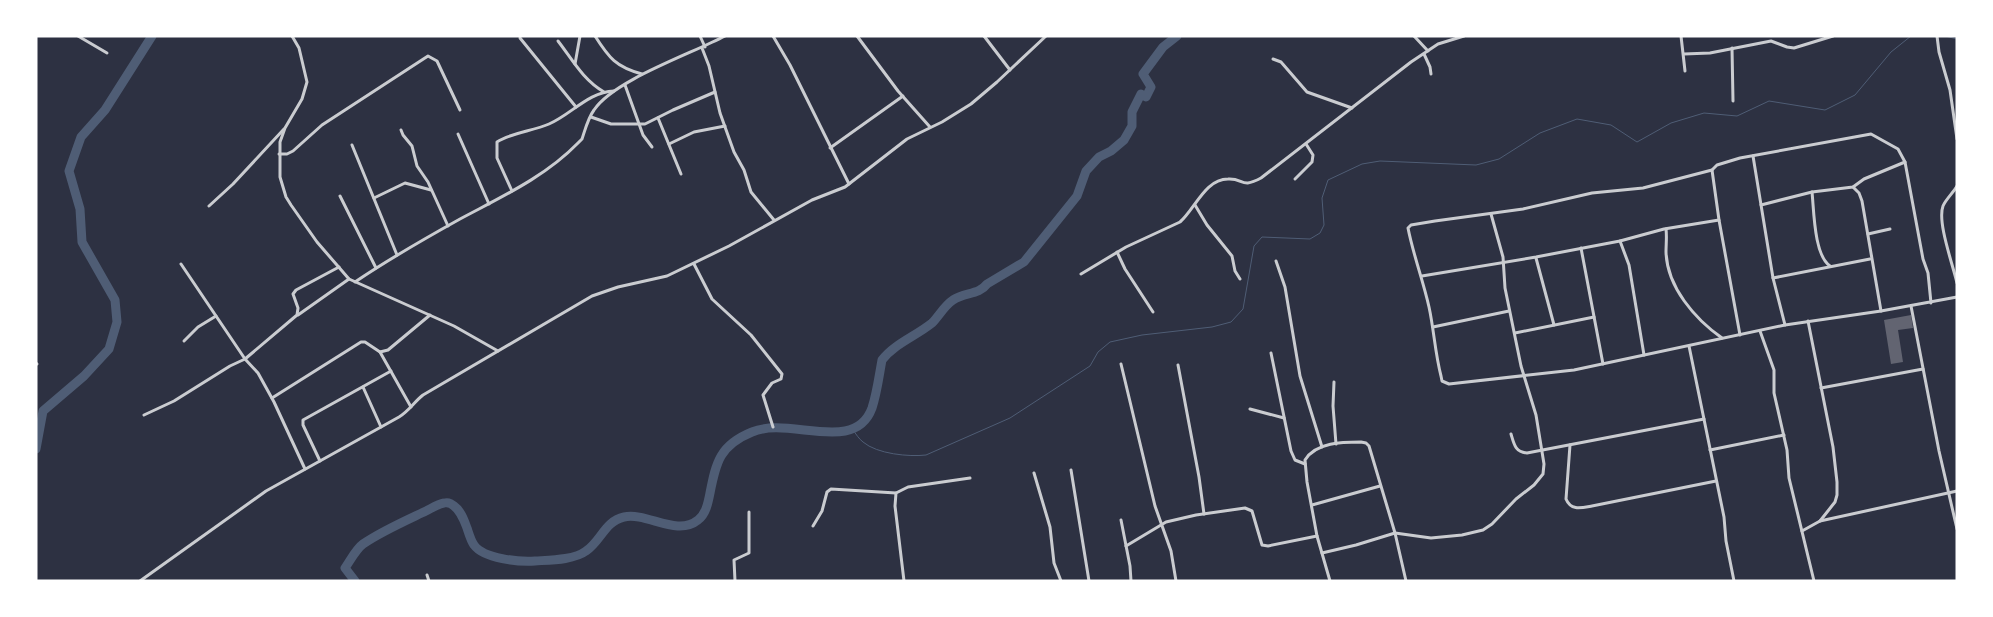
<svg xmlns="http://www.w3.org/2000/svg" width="1993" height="617" viewBox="0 0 1993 617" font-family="'Roboto Condensed',sans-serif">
	<rect width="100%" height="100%" fill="#2d3142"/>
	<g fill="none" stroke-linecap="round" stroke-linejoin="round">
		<g stroke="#4f5d75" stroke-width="1">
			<path d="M1945,36L1957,39"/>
			<path d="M853,430C856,434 859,439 863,442C877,454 909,457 926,455L1010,418L1090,366L1098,352L1110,342L1142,335L1212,327L1231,322L1243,309L1254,246L1262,237L1310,239L1320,233L1324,225L1322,198L1328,180L1362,164L1380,161L1476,165L1499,159L1540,133L1577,119L1611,125L1637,142L1671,123L1704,113L1737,116L1769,101L1825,110L1855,95L1891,52L1911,36"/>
		</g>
		<g stroke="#4f5d75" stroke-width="9">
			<path d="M36,449L43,411L84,376L109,349L117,322L115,300L82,242L80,209L69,171L81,137L105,110L152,36"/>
			<path d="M355,581L345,568C350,561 356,549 363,544C382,531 405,521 426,511C432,508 438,504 444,503C448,502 451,503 454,506C461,511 464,520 467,528C469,534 471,541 474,545C484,559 519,562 535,561C550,560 574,560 586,551C601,541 605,521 624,517C647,512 677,537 698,520C706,514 708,503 710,493C716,462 720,445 752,432C789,416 855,455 872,408C877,393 879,376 882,360C894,344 916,336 932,323C939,316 944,306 953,300C964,292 979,295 987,284L1024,262L1077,196L1086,171L1099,157L1111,151L1124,140L1132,126V112L1141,94L1146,97L1151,87L1143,74L1163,47L1177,36"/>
		</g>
	</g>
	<path fill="#626471" d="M1911,315L1913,328L1898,330L1903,362L1891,364L1884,320Z"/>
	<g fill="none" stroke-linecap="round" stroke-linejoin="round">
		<g stroke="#caccd0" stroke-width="3">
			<path d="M78,36L107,53"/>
			<path d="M292,36L299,48L307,82L302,99L285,128L280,142V177L286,197L291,205L317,242L349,279L454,326L498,351"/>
			<path d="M595,36C609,58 616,67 642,74"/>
			<path d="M700,36L705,47"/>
			<path d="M773,36L790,65L849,184"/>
			<path d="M857,36L898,91L930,127"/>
			<path d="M984,36L1010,70"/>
			<path d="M1414,36L1428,51"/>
			<path d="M1681,36L1685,71"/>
			<path d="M1937,36L1939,52L1950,90L1957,139"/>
			<path d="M520,38L576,107"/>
			<path d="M558,41C572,59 583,80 604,92"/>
			<path d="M702,48L709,66L720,113L734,152L744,170L751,192L774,220"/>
			<path d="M1732,48L1733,101"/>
			<path d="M1424,54L1430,67L1431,74"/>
			<path d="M1684,54L1710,53L1771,41L1787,47L1794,48L1833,36"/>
			<path d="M1273,59L1281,62L1307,92L1352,108"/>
			<path d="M575,64L580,36"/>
			<path d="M625,85L643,135L652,147"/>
			<path d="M591,117L611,124H645L673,110L715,92"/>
			<path d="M658,118L681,174"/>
			<path d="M401,130L403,135L412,146L417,166L428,182L448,226"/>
			<path d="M458,134L489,204"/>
			<path d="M669,144L694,132L725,126"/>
			<path d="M352,145L397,255"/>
			<path d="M830,148L903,96"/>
			<path d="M279,154H287L293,151L322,125L428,56L437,61L460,110"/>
			<path d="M1753,156L1773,278L1785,325"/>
			<path d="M1712,170L1719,220L1740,335"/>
			<path d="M1295,179L1312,162L1313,155L1306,144"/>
			<path d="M1957,186C1953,193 1946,199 1943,206C1937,222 1953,265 1957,283"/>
			<path d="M1853,187L1859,193L1862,201L1881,311"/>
			<path d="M512,191L497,158V142C510,133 533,131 549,124C572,114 588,92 614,91"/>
			<path d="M1812,192C1814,211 1814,255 1830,266"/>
			<path d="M340,196L376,268"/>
			<path d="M374,198L405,183L431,190"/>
			<path d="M1195,205L1207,225L1232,256L1235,271L1240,279"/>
			<path d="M1761,205L1812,192L1853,187L1864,179L1905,162"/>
			<path d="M209,206L233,184L284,129"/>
			<path d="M1666,229C1667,237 1666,244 1666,252C1667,287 1695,319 1722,338"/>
			<path d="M1868,234L1890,229"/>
			<path d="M1620,241L1629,265L1644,355"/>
			<path d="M1581,248L1603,364"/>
			<path d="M1117,252L1125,269L1153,312"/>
			<path d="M1536,258L1554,325"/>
			<path d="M1276,261L1285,287L1300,376L1322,447"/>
			<path d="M181,264L245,359L258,373L274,402L305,469"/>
			<path d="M694,264L712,299L751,335L782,374L781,379L772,383L763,395L773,427"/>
			<path d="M1081,274L1126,247L1180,222C1195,209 1205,179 1228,179C1244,178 1241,189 1261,178L1411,62L1438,44L1464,36"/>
			<path d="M1422,276L1536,257L1620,241L1664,229L1719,220"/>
			<path d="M1773,278L1870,259"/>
			<path d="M355,282C389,259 424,239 460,219C501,197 545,177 578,143L582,139C585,130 588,118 594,110C614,80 691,54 725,36"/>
			<path d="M1931,303L1928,273L1923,259L1905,162L1898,149L1871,134L1740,158L1717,165L1712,170L1643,188L1592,193L1523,209L1435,221L1411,225L1408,228C1413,254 1423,280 1429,307C1434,330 1435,353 1441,376L1442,381L1449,384L1574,370L1785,325L1881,311L1957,297"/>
			<path d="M1911,306L1939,451L1957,529"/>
			<path d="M298,315L349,279"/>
			<path d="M1808,321L1833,447L1837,482V495L1835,502L1820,521"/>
			<path d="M1433,327L1509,311"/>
			<path d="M1760,331L1774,370V393L1787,450L1789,478L1814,581"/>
			<path d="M1515,333L1594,317"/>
			<path d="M184,341L198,327L216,316"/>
			<path d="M1689,346L1724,517L1726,541L1734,581"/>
			<path d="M380,352L411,407"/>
			<path d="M1271,353L1291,451L1295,460L1305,464"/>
			<path d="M36,363L37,364"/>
			<path d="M1121,364L1155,506L1171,551L1176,581"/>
			<path d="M1178,365L1199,477L1204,514"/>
			<path d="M1334,382L1333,406L1336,444"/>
			<path d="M363,387L381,427"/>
			<path d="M1821,388L1923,369"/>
			<path d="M272,398L361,342H365L380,352L388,350L430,315"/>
			<path d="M1250,409L1284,418"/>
			<path d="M144,415L174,401L230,366L245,359L297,315L298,308L293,294L296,290L339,267"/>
			<path d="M1511,434C1514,444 1515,452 1527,453L1704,419"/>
			<path d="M1570,445L1566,499C1571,511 1581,508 1592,506L1716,481"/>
			<path d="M1710,450L1784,435"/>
			<path d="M320,461L303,425V420L391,371"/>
			<path d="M1071,470L1089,581"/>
			<path d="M1034,473L1050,527L1054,563L1061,581"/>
			<path d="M1312,505L1380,486"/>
			<path d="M1121,520L1130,566L1131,581"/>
			<path d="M813,526L822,511L827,492L831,489L896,493"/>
			<path d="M1802,531L1820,521L1957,491"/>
			<path d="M1126,546L1166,522L1196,515L1245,508L1252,511L1262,545L1268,546L1317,536"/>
			<path d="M1322,553L1356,545L1395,533L1431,538L1462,535L1483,530L1492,524L1516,499L1534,485L1543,474L1544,464L1536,415L1521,366L1505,288L1503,257L1491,214"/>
			<path d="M427,575L429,581"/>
			<path d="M140,581L266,491L399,417C409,411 414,402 423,395L592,296L618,287L667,276L729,246L812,200L845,187L907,139L942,122L971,104L997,82L1046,36"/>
			<path d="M735,581L734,560L749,553V512"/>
			<path d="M904,581L895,506L896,493L908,487L970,478"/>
			<path d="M1330,581L1317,536L1307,482L1305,460C1316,442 1343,442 1361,442L1366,443L1369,446L1395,533L1406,581"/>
		</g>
	</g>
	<rect width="1993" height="617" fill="none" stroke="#ffffff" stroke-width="75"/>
</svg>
